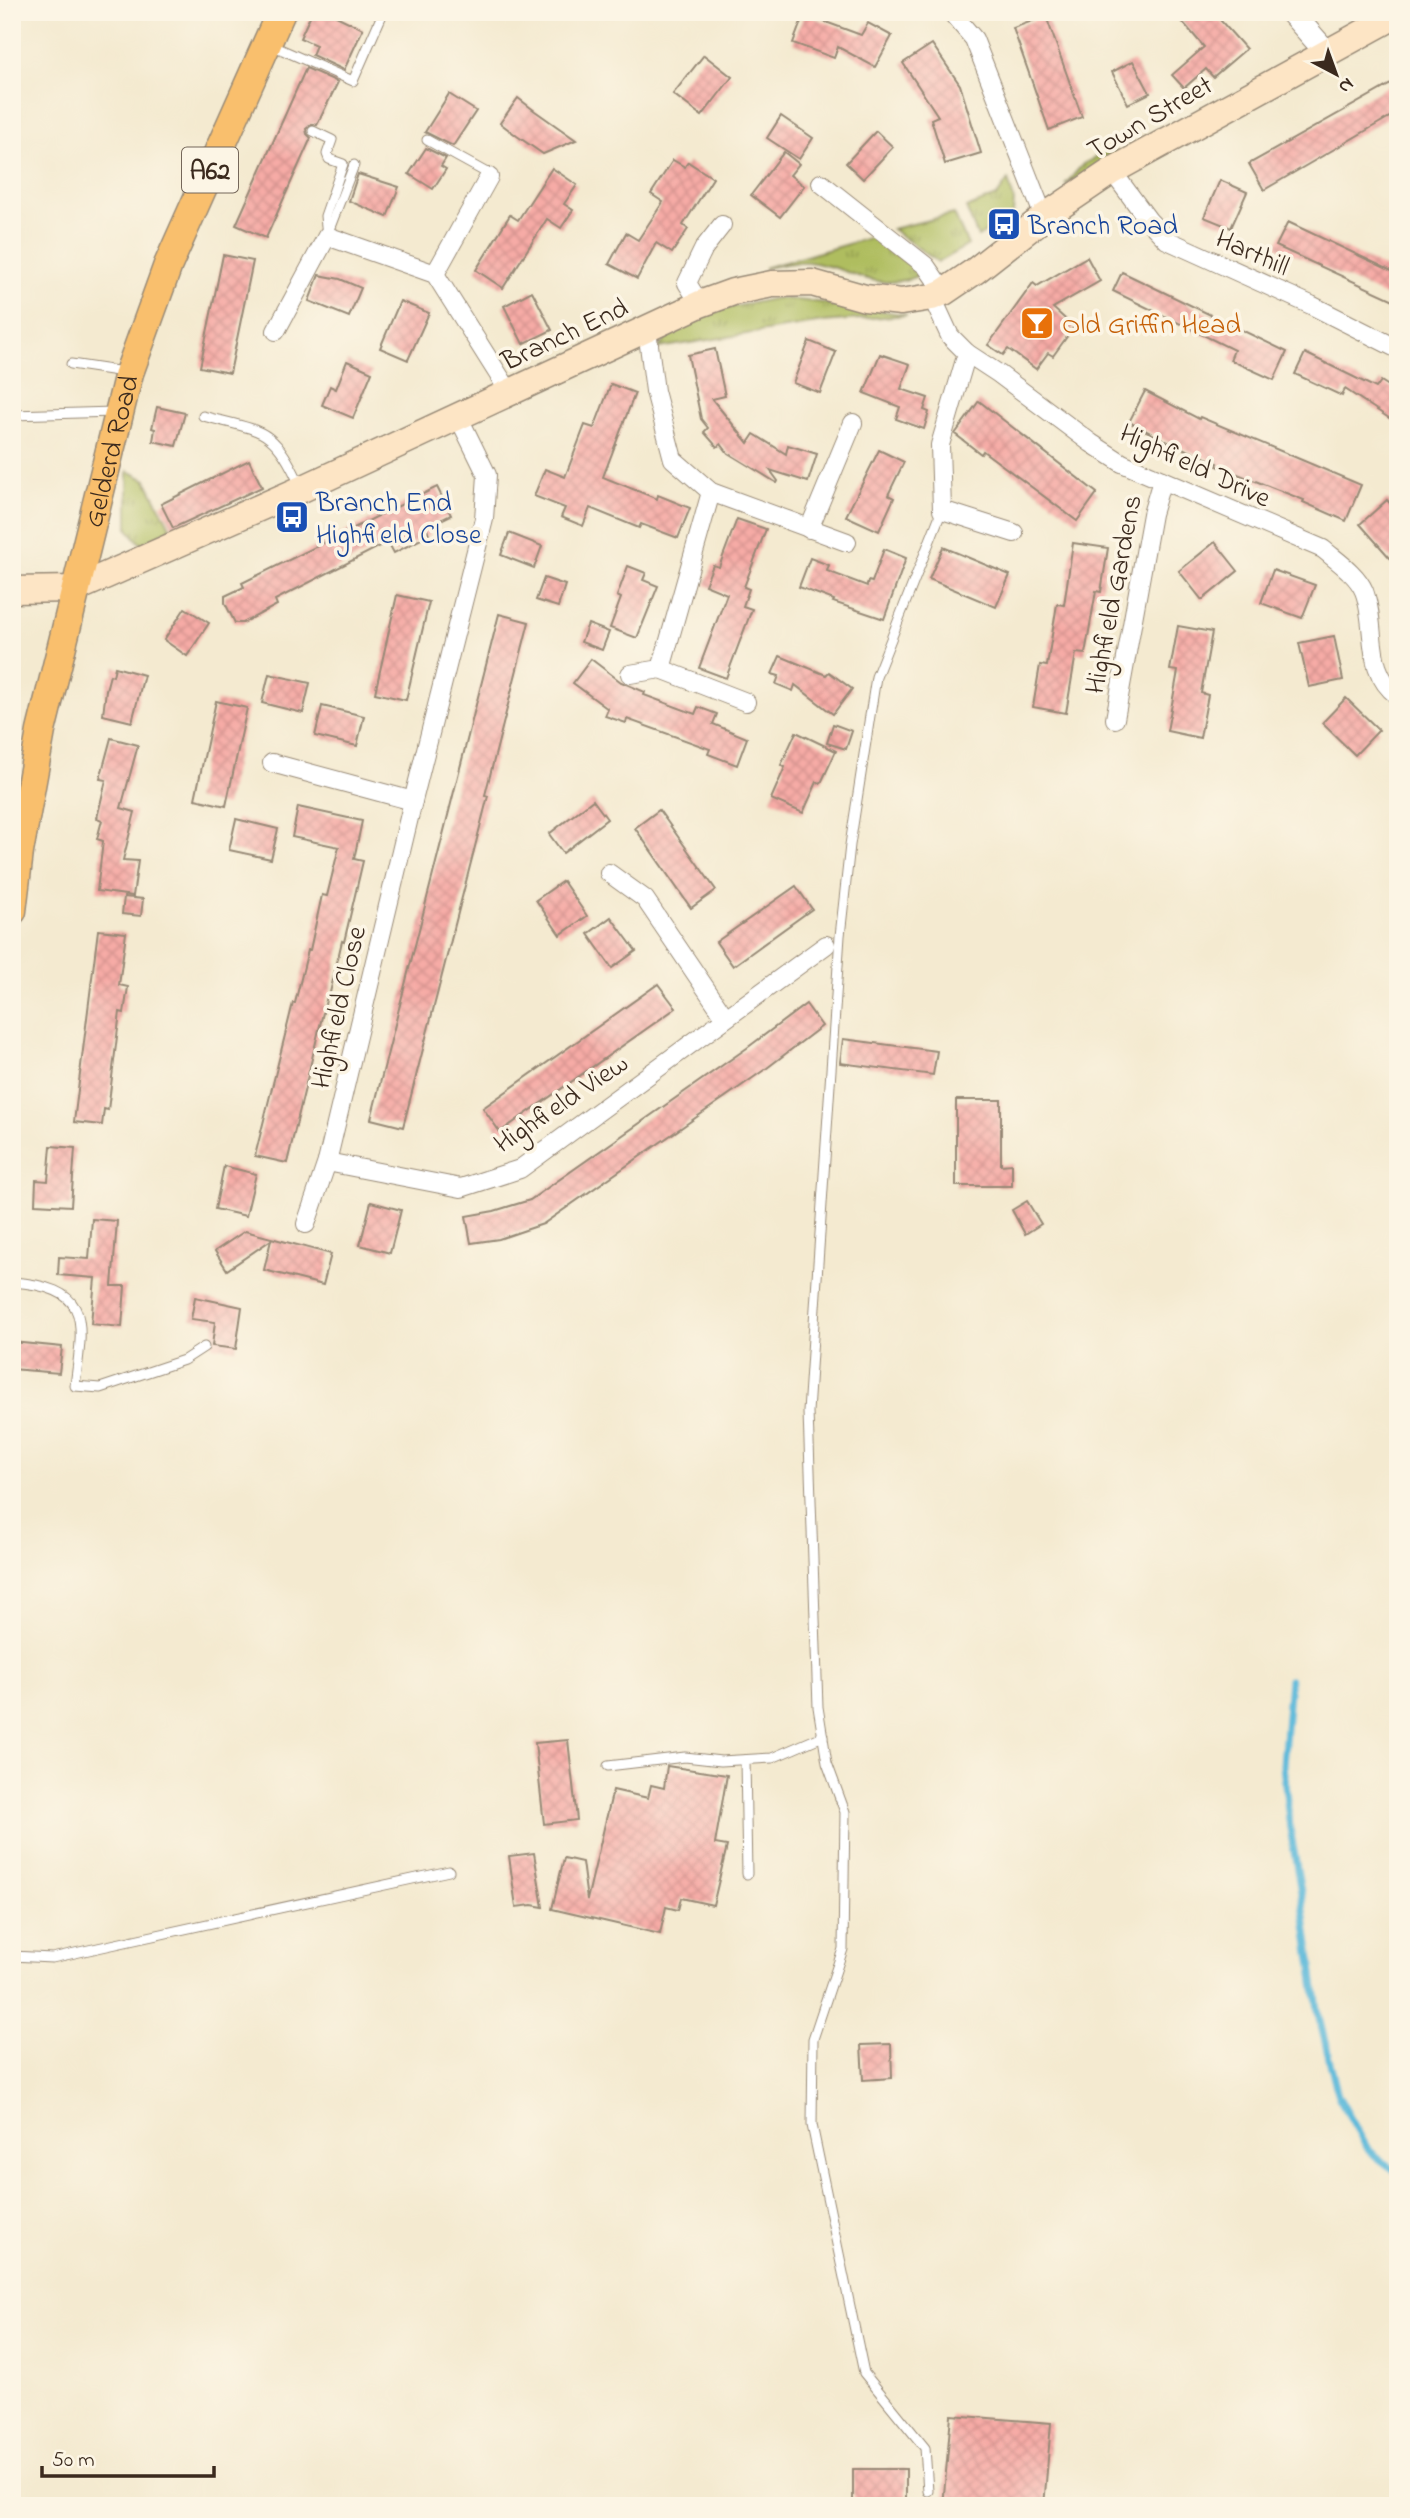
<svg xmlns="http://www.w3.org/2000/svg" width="1410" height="2518" viewBox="0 0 1410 2518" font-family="'Indie Flower',sans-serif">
	<defs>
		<pattern id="grass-tufts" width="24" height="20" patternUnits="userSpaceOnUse" patternTransform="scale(1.75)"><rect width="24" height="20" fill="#afbd5f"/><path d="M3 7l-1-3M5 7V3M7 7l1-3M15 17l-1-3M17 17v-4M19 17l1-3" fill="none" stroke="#909a4e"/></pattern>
		<pattern id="building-cross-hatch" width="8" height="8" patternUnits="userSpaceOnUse" patternTransform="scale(1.75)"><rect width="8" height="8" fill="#f6aba6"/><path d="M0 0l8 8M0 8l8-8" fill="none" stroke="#d4938e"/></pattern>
	</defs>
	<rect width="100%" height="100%" fill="#fcf5e5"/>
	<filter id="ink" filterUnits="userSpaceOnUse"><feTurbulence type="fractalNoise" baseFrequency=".0143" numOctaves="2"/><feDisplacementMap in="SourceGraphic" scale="14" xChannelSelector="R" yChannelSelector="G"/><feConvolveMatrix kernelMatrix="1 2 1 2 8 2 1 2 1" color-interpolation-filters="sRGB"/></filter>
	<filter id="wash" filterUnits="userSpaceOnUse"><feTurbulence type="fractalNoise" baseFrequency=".00686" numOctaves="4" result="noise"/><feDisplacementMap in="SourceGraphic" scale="28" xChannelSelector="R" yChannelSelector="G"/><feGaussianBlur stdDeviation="1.57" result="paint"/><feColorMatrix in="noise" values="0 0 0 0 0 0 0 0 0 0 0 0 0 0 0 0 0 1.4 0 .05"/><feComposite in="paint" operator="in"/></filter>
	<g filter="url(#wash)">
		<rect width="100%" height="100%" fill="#f4ead0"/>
		<g fill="url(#grass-tufts)" stroke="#75743e" stroke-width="2">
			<path d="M1113,149L1117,154L1065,185L1083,164Z"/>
			<path d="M1008,180L1014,200L1013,214L978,237L966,208L997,196Z"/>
			<path d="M954,214L968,245L938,262L892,229Z"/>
			<path d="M872,237L908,259L920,275C872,295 854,267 808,262C794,261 778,266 764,268Z"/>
			<path d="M777,298L845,305L907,315L823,322L658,348L676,328L723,309Z"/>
			<path d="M128,471L146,480L171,529L141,544L128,529Z"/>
		</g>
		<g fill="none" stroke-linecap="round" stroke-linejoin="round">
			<path stroke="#5cb9da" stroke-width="7" d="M1290,1680L1283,1765L1290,1828L1304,1910L1319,2017L1338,2096L1369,2151L1398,2173"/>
		</g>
		<g id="blocks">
			<g fill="url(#building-cross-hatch)">
				<path d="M312,12H328L363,29L344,70L312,55L316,45L300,38Z"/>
				<path d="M1174,12H1213L1246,49L1213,77L1206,69L1184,88L1172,75L1204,47Z"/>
				<path d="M804,14L861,35L868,23L892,36L875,67L838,47L834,58L793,43Z"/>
				<path d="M1046,16L1082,117L1049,130L1013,28Z"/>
				<path d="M932,44L960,85L981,153L945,164L931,119L938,116L903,63Z"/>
				<path d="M704,55L732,77L702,116L673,94Z"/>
				<path d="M1133,61L1150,93L1128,104L1112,72Z"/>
				<path d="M306,68L338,82L317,125L312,124L306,129L307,134L311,138L266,238L236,225Z"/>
				<path d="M1398,80V112L1264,190L1249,164Z"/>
				<path d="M449,94L476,111L453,146L425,132Z"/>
				<path d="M518,98L535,111L576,140L543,154L517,136L500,123Z"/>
				<path d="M781,116L813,138L799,159L767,138Z"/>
				<path d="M876,131L893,147L863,179L846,163Z"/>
				<path d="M426,148L446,158L441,166L446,169L433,189L409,174Z"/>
				<path d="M784,152L799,164L790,175L804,186L780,217L751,195Z"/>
				<path d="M673,160L685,167L688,162L713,178L683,225L688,229L672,253L656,243L637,279L609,264L626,233L638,240L663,202L651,194Z"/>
				<path d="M552,168L577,185L564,204L573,210L561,228L547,219L503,288L476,270L510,215L518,220Z"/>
				<path d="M358,174L399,187L387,217L349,201Z"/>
				<path d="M1220,180L1247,192L1231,228L1204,217Z"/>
				<path d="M1288,222L1398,274V302L1276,246Z"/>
				<path d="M223,255L253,261L230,373L200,367Z"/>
				<path d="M1087,257L1100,281L1053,308L1074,327L1053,356L1048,353L1036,369L1008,349L1003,355L988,345L1033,283L1037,286Z"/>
				<path d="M1122,272L1287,352L1274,380L1230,360L1234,350L1113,291Z"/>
				<path d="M319,275L340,279L361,288L349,317L309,301Z"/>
				<path d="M532,291L552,330L523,344L504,306Z"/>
				<path d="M400,301L429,313L408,360L380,348Z"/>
				<path d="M809,341L836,352L820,393L793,383Z"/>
				<path d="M715,349L725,396L712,399L748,443L754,434L786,454L788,445L817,454L808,482L770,470L778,481L777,483L728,453L721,444L717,447L704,432L708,428L701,419L688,355Z"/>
				<path d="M1305,353L1376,388L1381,381L1398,392V424L1345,389L1342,396L1295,374Z"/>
				<path d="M880,354L910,364L901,389L928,398L924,410L929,412L924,429L896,419L900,407L864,393Z"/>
				<path d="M347,361L372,372L353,418L322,405L330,386L336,389Z"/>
				<path d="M611,384L635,393L603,477L657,499L658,495L690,508L678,538L641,524L639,528L590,508L583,526L561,517L565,508L534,496L545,469L565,477L585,425L594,428Z"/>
				<path d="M1145,391L1199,419L1200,417L1361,485L1346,521L1303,502L1304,500L1217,466L1218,463L1170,443L1129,422Z"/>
				<path d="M979,401L1097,493L1077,521L983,451L981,454L955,434Z"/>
				<path d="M157,407L185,413L176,446L153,441L155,429L152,428Z"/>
				<path d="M879,450L904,462L888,495L894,498L879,531L846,516Z"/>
				<path d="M249,460L262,487L173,528L161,504Z"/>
				<path d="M437,487L451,515L426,527L429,535L394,553L388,542L275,600L277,605L243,623H235L225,603V596L244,587L242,583Z"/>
				<path d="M1387,500L1398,512V567L1360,524Z"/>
				<path d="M737,519L766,529L744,587L749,589L743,606L752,609L726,678L699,668L727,594L705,585L713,565L719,567Z"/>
				<path d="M509,533L542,546L534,568L501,555Z"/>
				<path d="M1215,542L1238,571L1202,600L1179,571Z"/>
				<path d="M1073,543L1108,548L1101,592L1096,591L1085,654L1076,653L1066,713L1033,707L1040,665L1047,666L1057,604L1064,605Z"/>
				<path d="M943,547L1010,575L996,607L929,579Z"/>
				<path d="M884,549L906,558L884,619L833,602L834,600L799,587L810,558L829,565L827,571L867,586L868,581L872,582Z"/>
				<path d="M628,566L646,573L643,580L658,586L637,638L610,628L621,598L617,596Z"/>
				<path d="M1273,570L1315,585L1302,618L1261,603Z"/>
				<path d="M544,578L565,585L558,607L536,600Z"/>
				<path d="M397,595L429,602L406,700L375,693Z"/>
				<path d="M185,608L209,623L187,656L164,640Z"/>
				<path d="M499,614L529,622L485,795L488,796L403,1127L371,1119Z"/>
				<path d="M588,624L609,632L602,650L581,642Z"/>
				<path d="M1178,626L1212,632L1201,693L1208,695L1200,738L1167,731L1178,671L1170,670Z"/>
				<path d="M1334,636L1343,680L1309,687L1299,643Z"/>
				<path d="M780,656L826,675L829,672L852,689L833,714L795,685L793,691L776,684L779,676L772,674Z"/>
				<path d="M591,659L621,682L645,692L644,695L695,714L698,707L717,714L713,724L747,738L737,765L708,754L710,749L627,719L626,723L605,716L608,709L573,683Z"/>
				<path d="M115,667L144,675L132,722L103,715L106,690L110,675L113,676Z"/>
				<path d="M269,674L310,683L303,713L262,703Z"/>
				<path d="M1346,698L1379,730L1355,755L1322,723Z"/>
				<path d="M216,701L247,708L226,806L195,799Z"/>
				<path d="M322,706L364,716L357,746L315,736Z"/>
				<path d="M833,724L852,731L846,749L827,743Z"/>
				<path d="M796,732L836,751L821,783L817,782L803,813L771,799L785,767L781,765Z"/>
				<path d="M111,738L138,745L121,808L135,812L123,860L138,861L133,896L97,891L103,841L97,839L102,820L97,818L106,780L100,779Z"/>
				<path d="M593,800L607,819L563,853L549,834Z"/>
				<path d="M298,807L362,821L354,859L363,861L344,942L342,941L329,997L327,996L287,1163L255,1156L293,1003H295L308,950H310L322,895L327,896L339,847L292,837Z"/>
				<path d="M659,810L716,890L691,908L635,828Z"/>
				<path d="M236,819L278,829L271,859L229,850Z"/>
				<path d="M563,881L587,916L560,935L536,900Z"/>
				<path d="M796,886L812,909L733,966L716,942Z"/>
				<path d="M124,897L143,899L141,916L122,914Z"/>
				<path d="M611,917L636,951L612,968L588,934Z"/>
				<path d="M98,930L126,933L119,985L128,987L124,1013L120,1012L108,1110L104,1109L102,1125L74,1122Z"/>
				<path d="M658,984L676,1008L500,1132L483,1108Z"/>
				<path d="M806,1004L822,1026L767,1068L543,1224L499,1239L471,1243L466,1216L494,1211L530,1200L747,1048Z"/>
				<path d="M843,1039L937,1051L933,1075L840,1063Z"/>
				<path d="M956,1100H1001V1165L1012,1164V1186H956Z"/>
				<path d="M51,1146L75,1148L71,1206L35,1204L36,1180L48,1181Z"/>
				<path d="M224,1166L256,1174L246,1216L215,1209Z"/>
				<path d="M1027,1201L1041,1224L1025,1234L1012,1210Z"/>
				<path d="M371,1202L401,1210L390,1253L360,1245Z"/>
				<path d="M92,1219L117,1221L112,1286H125L122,1327L91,1324L95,1278L58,1275L59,1257L89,1259Z"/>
				<path d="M245,1231L331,1254L323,1285L264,1270L271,1240L227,1270L215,1251Z"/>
				<path d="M195,1297L242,1307L236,1349L212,1346L215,1322L191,1319Z"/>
				<path d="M12,1342L62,1347L59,1373L12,1369Z"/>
				<path d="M568,1740L577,1820L544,1824L535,1743Z"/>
				<path d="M667,1766L727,1775L715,1844L727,1846L713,1905L681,1898L678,1910L666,1907L660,1934L552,1909L564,1858L582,1862L587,1900L613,1790L648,1798L651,1785L664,1788Z"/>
				<path d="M534,1853L543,1907L532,1905L516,1907L509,1856Z"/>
				<path d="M891,2044L892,2078L863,2080L861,2045Z"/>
				<path d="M951,2415L1051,2423L1044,2506H943Z"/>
				<rect x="853" y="2469" width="53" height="37"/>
			</g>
		</g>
	</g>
	<g filter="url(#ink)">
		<use href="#blocks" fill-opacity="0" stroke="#988a77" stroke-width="2"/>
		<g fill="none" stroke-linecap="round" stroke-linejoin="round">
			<g stroke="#988a77" stroke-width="11">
				<g id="service">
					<path d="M271,45L353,81L382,15L375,12"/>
					<path d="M313,131L332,140L327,154L329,159L343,164L325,216L327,236"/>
					<path d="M427,140L487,173L489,177"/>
					<path d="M327,235L354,165"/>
					<path d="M71,364L124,372"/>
					<path d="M12,415L114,412"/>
					<path d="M203,416C265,432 273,427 301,487"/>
					<path d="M12,1282C93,1288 83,1321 75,1386L100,1388L184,1360L204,1347"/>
					<path d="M745,1760L747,1874"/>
					<path d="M608,1766L685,1757L721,1761L772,1758L823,1736"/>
					<path d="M12,1956L52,1958L449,1871"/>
					<path d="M928,2491L925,2448L864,2373L812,2125L813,2039L843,1949L845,1812L827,1763L818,1707L808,1412L840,936L850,845L876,677L942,510"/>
				</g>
			</g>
			<g stroke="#988a77" stroke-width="20">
				<g id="minor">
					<path d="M951,12L974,39L1044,217"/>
					<path d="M1112,171L1149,221L1167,240L1311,305L1398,349"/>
					<path d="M821,183L926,266L944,292"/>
					<path d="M435,274L489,177"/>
					<path d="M932,297L950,336L967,353L999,374L1091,443L1122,463L1323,549C1337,561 1357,574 1364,591C1378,627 1363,670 1398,696"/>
					<path d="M700,304L687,283L704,248L722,225"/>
					<path d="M647,330L655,391L673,459L711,492L847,542"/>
					<path d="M276,331L327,236L435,274L510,393"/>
					<path d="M967,353L940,445L942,510L1014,533"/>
					<path d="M711,492L661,669L746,702"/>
					<path d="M809,529L853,423"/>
					<path d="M630,674L661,669"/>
					<path d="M1115,719L1152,514L1162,480"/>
					<path d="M272,763L413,801"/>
					<path d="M609,873L645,899L725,1017"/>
					<path d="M327,1162L461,1188L520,1169L826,945"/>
					<path d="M306,1224L327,1162L413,801L484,519L487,475L458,416"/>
				</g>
			</g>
			<g stroke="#988a77" stroke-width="25">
				<path id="tertiary" d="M1291,12L1327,53"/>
			</g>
			<g stroke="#988a77" stroke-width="29">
				<path id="secondary" d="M12,590L75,589L302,489L700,304L733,292L772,284L812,283L865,298L901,302L932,297L944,292L975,271L1044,217L1112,171L1398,14"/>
			</g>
			<g stroke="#988a77" stroke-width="31">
				<g id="primary">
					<path id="s1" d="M12,911L19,852L41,731L129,373L168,265L281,12"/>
				</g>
			</g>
			<use href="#service" stroke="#fff" stroke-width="9"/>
			<use href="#minor" stroke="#fff" stroke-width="18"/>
			<use href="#tertiary" stroke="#fff" stroke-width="23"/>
			<use href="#secondary" stroke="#fde5c5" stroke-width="26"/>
			<use href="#primary" stroke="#f9bf6d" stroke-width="28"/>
		</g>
	</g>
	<defs>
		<g id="bus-square" transform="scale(1.75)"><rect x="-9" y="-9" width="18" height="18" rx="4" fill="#1a4fb4" stroke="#fcf5e5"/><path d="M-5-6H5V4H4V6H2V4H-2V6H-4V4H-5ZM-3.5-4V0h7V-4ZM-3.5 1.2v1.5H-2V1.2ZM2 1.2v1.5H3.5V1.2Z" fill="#fff"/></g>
		<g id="bar-square" transform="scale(1.75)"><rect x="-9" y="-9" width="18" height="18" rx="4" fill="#e8710a" stroke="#fcf5e5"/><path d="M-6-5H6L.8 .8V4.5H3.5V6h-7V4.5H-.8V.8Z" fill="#fff"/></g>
	</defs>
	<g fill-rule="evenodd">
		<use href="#bus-square" x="1004" y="224"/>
		<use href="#bar-square" x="1037" y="323"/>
		<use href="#bus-square" x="292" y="517"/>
	</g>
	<g text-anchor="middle" stroke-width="7" stroke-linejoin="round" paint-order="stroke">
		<rect fill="#fcf5e5" stroke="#75675a" stroke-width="2" x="182" y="147.5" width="56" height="45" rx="5"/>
		<g font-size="26" font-weight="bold" fill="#3b2a1e">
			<text x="210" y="179">A62</text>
		</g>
		<g font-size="28" fill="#3b2a1e" stroke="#fcf5e5">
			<text transform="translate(1149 116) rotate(-30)" y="10">Town Street</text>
			<text transform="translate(1253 251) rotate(24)" y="10">Harthill</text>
			<text transform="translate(564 333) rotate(-25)" y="10">Branch End</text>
			<text dy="10" stroke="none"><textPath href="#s1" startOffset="471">Gelderd Road</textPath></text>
			<text transform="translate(1196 464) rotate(25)" y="10">Highfield Drive</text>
			<text transform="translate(1112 594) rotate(-79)" y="10">Highfield Gardens</text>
			<text transform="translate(337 1007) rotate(-77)" y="10">Highfield Close</text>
			<text transform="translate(560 1102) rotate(-34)" y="10">Highfield View</text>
		</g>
		<g font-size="28" fill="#164399" stroke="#fcf5e5" text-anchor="start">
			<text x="1028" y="234">Branch Road</text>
			<text x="316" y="511">Branch End<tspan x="316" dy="32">Highfield Close</tspan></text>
		</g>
		<g font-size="28" fill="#c56008" stroke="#fcf5e5" text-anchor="start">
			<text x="1062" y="333">Old Griffin Head</text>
		</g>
	</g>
	<rect width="1410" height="2518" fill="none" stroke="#fcf5e5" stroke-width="42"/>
	<g transform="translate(1336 74) rotate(139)" stroke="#fcf5e5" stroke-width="5" paint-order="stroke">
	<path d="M0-5L12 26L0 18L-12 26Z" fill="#3b2a1e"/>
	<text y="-10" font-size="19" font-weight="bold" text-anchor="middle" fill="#3b2a1e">N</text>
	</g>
	<path d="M42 2466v10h172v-10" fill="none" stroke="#3b2a1e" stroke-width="3.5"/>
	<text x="52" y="2466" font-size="21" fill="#3b2a1e" stroke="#fcf5e5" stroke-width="5" paint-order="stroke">50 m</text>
</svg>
